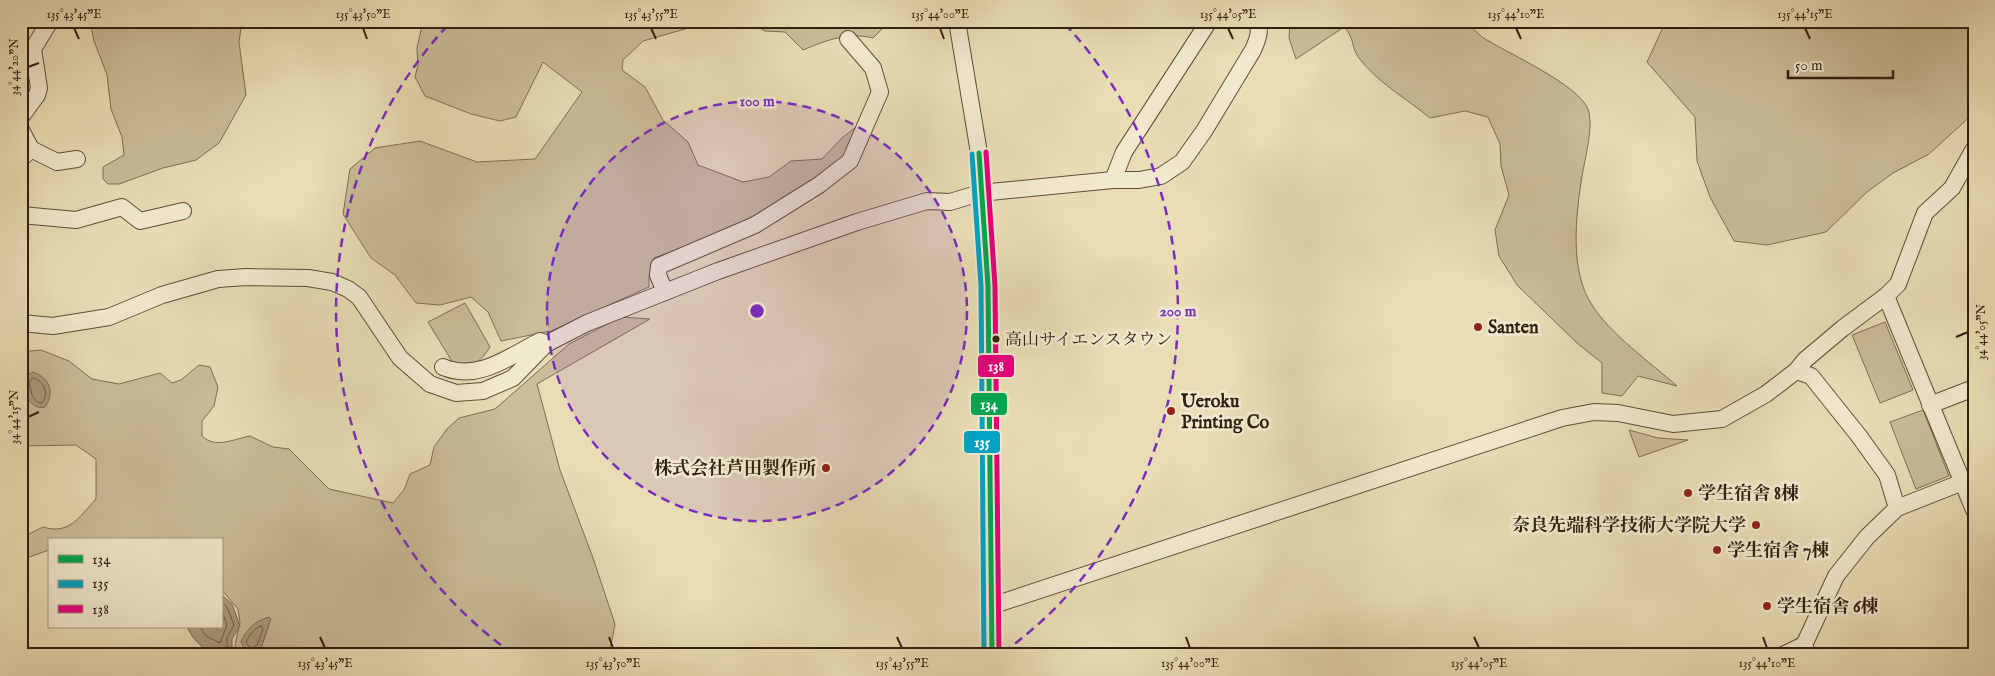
<svg xmlns="http://www.w3.org/2000/svg" width="1995" height="676" viewBox="0 0 1995 676" font-family="'IM FELL English','Noto Serif JP',serif">
	<rect width="100%" height="100%" fill="#e9ddb5"/>
	<filter id="stains"><feTurbulence type="fractalNoise" baseFrequency=".004" numOctaves="4"/><feColorMatrix values="0 0 0 0 .2 0 0 0 0 .09 0 0 0 0 .02 0 0 0 .5 -.17"/></filter>
	<radialGradient id="worn" r=".72"><stop offset=".6" stop-color="#630" stop-opacity="0"/><stop offset="1" stop-color="#630" stop-opacity=".3"/></radialGradient>
	<g fill="#cabd99" stroke="#7d6e54">
		<path d="M90,21H242L239,42L246,95L219,143L196,160L163,168L119,184H108L103,179V167L124,155L122,137L111,109L107,75L94,41Z"/>
		<path d="M423,21H713L643,41L623,60L622,70L645,87L663,120L688,142L698,165L743,182L769,177L791,161L822,159L842,138L860,124L841,163L753,221L654,258L649,276V287L551,331L501,341L488,312L471,297L440,305L416,303L395,275L371,258L343,214L350,169L375,148L420,141L477,162L535,159L582,92L543,62L516,117L500,121L471,114L425,96L415,77L418,65L417,48Z"/>
		<path d="M747,21H890L873,38C848,32 827,40 803,50L785,32L765,31Z"/>
		<path d="M1290,21H1465C1471,26 1476,32 1482,37C1505,52 1578,84 1588,109C1594,126 1585,158 1582,176C1576,214 1569,271 1592,305C1610,334 1651,363 1677,386L1638,376L1622,396L1602,393V363L1577,343L1517,285L1499,256L1495,230L1509,195L1501,166L1500,144L1488,117L1465,111L1430,118C1407,99 1377,82 1359,58C1351,48 1355,38 1344,27L1296,59L1289,38Z"/>
		<path d="M1666,21H1974V113L1929,154L1893,173L1867,192L1826,232L1767,245L1734,241L1710,197L1697,161L1695,117L1647,62Z"/>
		<path d="M465,303L490,347C481,361 473,368 456,368L428,322Z"/>
		<path d="M621,317L650,319L537,384L560,470L593,558L615,624L609,655H233L240,622L238,609L221,589V540H49V550L21,560V538L43,527C70,535 79,517 96,499V459L76,445L21,446V352L41,350L69,361L92,379L119,384L160,373L172,383L181,380L199,365L210,367L218,387L214,406L202,421V436C215,449 234,439 250,436L273,447L289,449L329,489L393,503L404,490L410,474L430,465L434,447L447,429L459,418L495,409L569,344Z"/>
		<path d="M1885,322L1913,390L1880,403L1852,335Z"/>
		<path d="M1923,410L1949,476L1916,489L1890,422Z"/>
		<path d="M1629,430L1658,438L1688,440L1639,457Z"/>
	</g>
	<g fill="#aa9c7d" stroke="#796a51">
		<path d="M33,372C50,378 55,393 45,407C29,411 21,389 26,376Z"/>
		<path d="M221,594L232,604L240,626L232,639V655C210,655 197,647 187,627H221Z"/>
		<path d="M269,617L271,619L261,648C256,654 252,653 245,651L241,641C248,628 255,621 269,617Z"/>
	</g>
	<g fill="none" stroke-linecap="round" stroke-linejoin="round">
		<g stroke="#6d5e46" stroke-width="1">
			<path d="M33,378C45,381 49,394 42,403L37,402L32,395L29,383Z"/>
			<path d="M221,601L227,607L234,625L227,638V655"/>
			<path d="M261,626L263,629L257,645L253,648L249,647L246,642C249,636 254,628 261,626Z"/>
			<path d="M200,627L206,636L220,643L227,625L221,609"/>
		</g>
		<g stroke="#5e4e38" stroke-width="18">
			<g id="minor">
				<path d="M957,21L979,153L988,286L992,655"/>
				<path d="M21,117L37,95L39,88L33,49L50,21"/>
				<path d="M21,130L31,149L21,159"/>
				<path d="M31,149L57,162L77,159"/>
				<path d="M1113,180L1124,152L1209,21"/>
				<path d="M21,215L76,220L122,207L140,221L183,211"/>
				<path d="M665,292L658,275L659,266L755,225L819,185L850,161L880,92L873,68L848,39"/>
				<path d="M1886,296L1898,284L1925,213L1952,188L1974,149"/>
				<path d="M21,323L53,326L109,317L162,295L218,279L246,277L308,278L332,282L348,289L359,297L400,358L430,384L456,393L483,391L513,378L546,344L587,323L718,271L857,222L927,201L950,202L980,193L1113,180H1139L1161,176L1182,162L1204,131L1253,50C1257,41 1262,30 1256,21"/>
				<path d="M443,367C478,382 510,356 540,341L546,344"/>
				<path d="M1796,371L1811,376L1859,436L1887,475L1897,508L1867,537L1836,576L1804,645L1808,655"/>
				<path d="M1930,405L1974,388"/>
				<path d="M1897,508L1963,482"/>
				<path d="M991,606L1562,418L1594,412L1618,413L1673,424L1722,419L1766,394L1796,371L1805,360L1843,328L1886,296L1974,510"/>
				<path d="M1783,655L1804,645"/>
			</g>
		</g>
		<use href="#minor" stroke="#f1e9cf" stroke-width="16"/>
		<g stroke="#f1e9cf" stroke-width="9">
			<path id="bus-1" d="M979,153L988,286L992,655"/>
		</g>
		<g stroke="#f1e9cf" stroke-width="9">
			<path id="bus-2" d="M972,154L981,286L984,655"/>
		</g>
		<g stroke="#f1e9cf" stroke-width="9">
			<path id="bus-3" d="M986,152L995,286L999,655"/>
		</g>
		<use href="#bus-1" stroke="#00a651" stroke-width="5"/>
		<use href="#bus-2" stroke="#02a2c4" stroke-width="5"/>
		<use href="#bus-3" stroke="#e5007d" stroke-width="5"/>
	</g>
	<path fill="none" stroke="#301f0f" stroke-width="2" d="M74,28L79,39M363,28L367,39M651,28L656,39M940,28L944,39M1228,28L1233,39M1516,28L1521,39M1805,28L1810,39M28,67L39,63M1956,337L1968,332M28,417L39,412M320,637L325,648M609,637L613,648M897,637L902,648M1186,637L1190,648M1474,637L1479,648M1763,637L1767,648"/>
	<circle cx="757" cy="311" r="210" fill="#7b2cbf" fill-opacity=".12"/>
	<g fill="none" stroke="#7b2cbf" stroke-width="2.5" stroke-dasharray="9 6">
		<circle cx="757" cy="311" r="210"/>
		<path d="M513 654A421 421 0 0 1 449 24M1065 24A421 421 0 0 1 1001 654"/>
	</g>
	<g fill="#8f2418" stroke="#f1e9cf" stroke-width="2">
		<circle cx="1478" cy="327" r="5"/>
		<circle cx="1171" cy="411" r="5"/>
		<circle cx="826" cy="468" r="5"/>
		<circle cx="1688" cy="493" r="5"/>
		<circle cx="1756" cy="525" r="5"/>
		<circle cx="1717" cy="550" r="5"/>
		<circle cx="1767" cy="606" r="5"/>
	</g>
	<circle fill="#301f0f" stroke="#f1e9cf" stroke-width="2" cx="996" cy="339" r="4.5"/>
	<g text-anchor="middle" stroke-width="5" stroke-linejoin="round" paint-order="stroke">
		<g font-size="17" fill="#301f0f" stroke="#f1e9cf" text-anchor="start">
			<text x="1005" y="345">高山サイエンスタウン</text>
		</g>
		<g font-size="18" font-weight="bold" fill="#301f0f" stroke="#f1e9cf" text-anchor="start">
			<text x="1488" y="333">Santen</text>
			<text x="1181" y="407">Ueroku<tspan x="1181" dy="21">Printing Co</tspan></text>
			<text x="816" y="474" text-anchor="end">株式会社芦田製作所</text>
			<text x="1698" y="499">学生宿舎 8棟</text>
			<text x="1746" y="531" text-anchor="end">奈良先端科学技術大学院大学</text>
			<text x="1727" y="556">学生宿舎 7棟</text>
			<text x="1777" y="612">学生宿舎 6棟</text>
		</g>
	</g>
	<circle cx="757" cy="311" r="8" fill="#7b2cbf" stroke="#f1e9cf" stroke-width="2.5"/>
	<g font-size="15" text-anchor="middle" font-weight="bold" fill="#7b2cbf" stroke="#f1e9cf" stroke-width="5" stroke-linejoin="round" paint-order="stroke">
		<text x="757" y="106">100 m</text>
		<text x="1178" y="316">200 m</text>
	</g>
	<g stroke="#f1e9cf" stroke-width="2">
		<rect x="977" y="354" width="38" height="24" rx="5" fill="#e5007d"/>
		<rect x="970" y="392" width="38" height="24" rx="5" fill="#00a651"/>
		<rect x="963" y="430" width="38" height="24" rx="5" fill="#02a2c4"/>
	</g>
	<g font-size="14" text-anchor="middle" font-weight="bold" fill="#fff">
		<text x="996" y="371">138</text>
		<text x="989" y="409">134</text>
		<text x="982" y="447">135</text>
	</g>
	<rect width="1995" height="676" fill="none" stroke="#e9ddb5" stroke-width="55"/>
	<rect x="48" y="538" width="175" height="90" fill="#f1e9cf" stroke="#a49882"/>
	<rect x="58" y="555" width="25" height="8" fill="#00a651" stroke="#a49882"/>
	<text x="92" y="564" font-size="15" fill="#301f0f">134</text>
	<rect x="58" y="580" width="25" height="8" fill="#02a2c4" stroke="#a49882"/>
	<text x="92" y="588" font-size="15" fill="#301f0f">135</text>
	<rect x="58" y="605" width="25" height="8" fill="#e5007d" stroke="#a49882"/>
	<text x="92" y="614" font-size="15" fill="#301f0f">138</text>
	<path d="M1788 70v8h105v-8" fill="none" stroke="#301f0f" stroke-width="2.5"/>
	<text x="1795" y="70" font-size="15" fill="#301f0f" stroke="#f1e9cf" stroke-width="4" paint-order="stroke">50 m</text>
	<rect x="28" y="28" width="1940" height="620" fill="none" stroke="#301f0f" stroke-width="2"/>
	<g font-size="12" text-anchor="middle" fill="#301f0f">
		<text x="74" y="18">135°43'45"E</text>
		<text x="363" y="18">135°43'50"E</text>
		<text x="651" y="18">135°43'55"E</text>
		<text x="940" y="18">135°44'00"E</text>
		<text x="1228" y="18">135°44'05"E</text>
		<text x="1516" y="18">135°44'10"E</text>
		<text x="1805" y="18">135°44'15"E</text>
		<text transform="translate(14 67) rotate(-90)" y="4">34°44'20"N</text>
		<text transform="translate(1981 332) rotate(-90)" y="4">34°44'05"N</text>
		<text transform="translate(14 417) rotate(-90)" y="4">34°44'15"N</text>
		<text x="325" y="667">135°43'45"E</text>
		<text x="613" y="667">135°43'50"E</text>
		<text x="902" y="667">135°43'55"E</text>
		<text x="1190" y="667">135°44'00"E</text>
		<text x="1479" y="667">135°44'05"E</text>
		<text x="1767" y="667">135°44'10"E</text>
	</g>
	<rect width="100%" height="100%" filter="url(#stains)"/>
	<rect width="100%" height="100%" fill="url(#worn)"/>
</svg>
